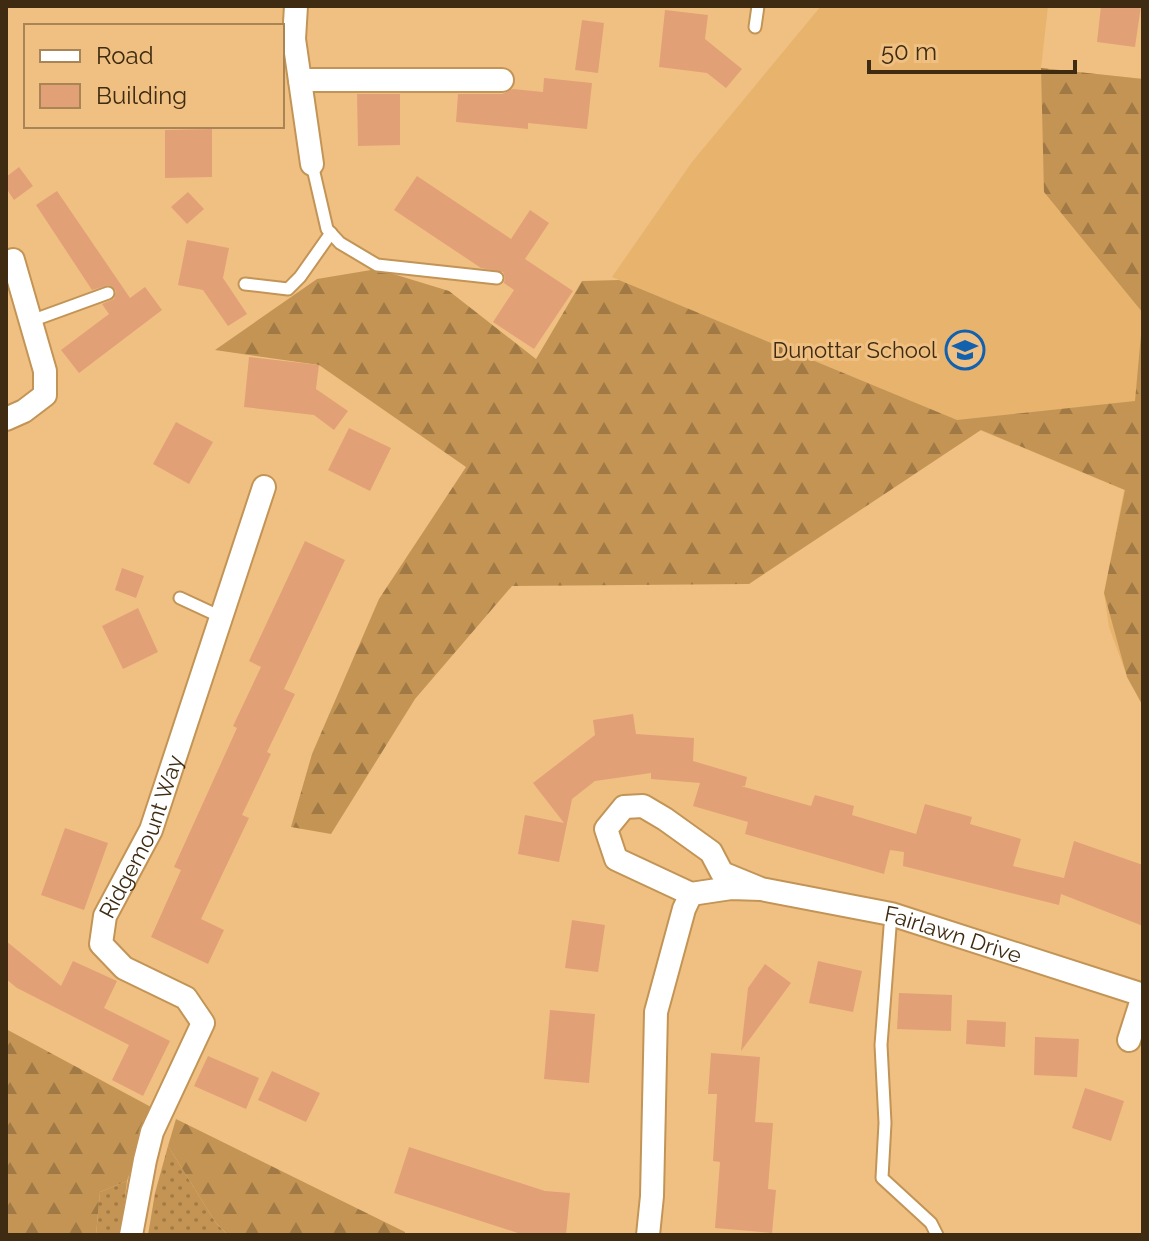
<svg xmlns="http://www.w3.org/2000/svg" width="1149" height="1241" viewBox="0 0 1149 1241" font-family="Raleway,sans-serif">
	<defs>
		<pattern id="grass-dots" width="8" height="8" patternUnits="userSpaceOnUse" patternTransform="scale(2)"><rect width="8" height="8" fill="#c39454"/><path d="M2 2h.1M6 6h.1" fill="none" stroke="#a07944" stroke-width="1.8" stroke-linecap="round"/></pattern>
		<pattern id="forest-firs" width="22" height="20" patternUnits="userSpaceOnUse" patternTransform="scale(2)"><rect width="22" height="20" fill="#c39454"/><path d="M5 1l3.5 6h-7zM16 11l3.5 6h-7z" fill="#a07944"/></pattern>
	</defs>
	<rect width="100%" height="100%" fill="#f0c082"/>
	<path fill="#e7b36d" d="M821,6H1048L1041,68L1143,79V707L1124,668L1109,627L1104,593L1124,490L612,277L692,162Z"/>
	<g fill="url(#grass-dots)">
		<path d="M168,1146L216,1223L228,1235H148L155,1193Z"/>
		<path d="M127,1181L120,1235H96L100,1192Z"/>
	</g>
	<g fill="url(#forest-firs)">
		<path d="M1041,68L1143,79V706L1127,677L1104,593L1125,490L981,430L749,584L512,586L415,699L331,834L291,827L312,754L379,599L466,467L319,365L215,350L317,279L377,269L449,291L536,359L582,281L619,280L957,420L1135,401L1143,313L1044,192Z"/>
		<path d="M6,1029L151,1107L127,1181L100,1192L96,1235H6Z"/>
		<path d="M176,1119L405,1232V1235H228L216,1223L168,1146Z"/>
	</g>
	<g fill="#e2a076">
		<path d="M1101,6H1141L1135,47L1097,42Z"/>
		<path d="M665,10L708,15L705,39L742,69L726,88L707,73L659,67Z"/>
		<path d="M582,20L604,23L598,73L575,70Z"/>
		<path d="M544,78L592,83L587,129L528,123V129L456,122L458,94H502L513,89L543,92Z"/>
		<path d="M357,94H400V145L358,146Z"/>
		<path d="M212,129V177L165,178V130Z"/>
		<path d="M19,167L33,186L14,200L6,188V177Z"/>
		<path d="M417,176L511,239L530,210L549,223L525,259L573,291L534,349L493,322L514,290L504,283L505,278L503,272L481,268L394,210Z"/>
		<path d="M57,191L130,298L145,287L162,310L79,373L61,350L109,314L102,304L114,299L116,291L109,285L92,290L36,205Z"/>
		<path d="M188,192L204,209L187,224L171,207Z"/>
		<path d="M187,240L229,248L223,278L247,314L228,326L203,290L178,285Z"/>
		<path d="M249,357L319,365L316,389L348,411L334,430L314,415L244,407Z"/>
		<path d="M176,422L213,442L189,484L153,464Z"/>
		<path d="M349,428L391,448L370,491L328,470Z"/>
		<path d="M305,541L345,560L284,689L295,694L267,752L271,754L242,815L249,818L201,919L224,930L208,964L151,937L181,870L174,867L237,728L233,726L261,667L249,661Z"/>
		<path d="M122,568L144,576L136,598L115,590Z"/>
		<path d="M138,608L158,652L123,669L102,626Z"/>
		<path d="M633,714L636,734L694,738L693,761L747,777L745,786H741L811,806L815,795L854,806L852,815L916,834L925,804L972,817L970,824L1021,839L1013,866L1064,878L1074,841L1143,865V926L1061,894L1059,905L903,866L904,852L890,850L884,874L745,834L748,822L693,806L700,783L651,779V773L595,781L572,799L559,862L518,854L525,815L564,823L533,783L595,735L593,720Z"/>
		<path d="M65,828L108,843L84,910L41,895Z"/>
		<path d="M572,920L605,925L598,972L565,968Z"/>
		<path d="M6,941L61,986L73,961L117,981L104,1008L170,1041L143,1096L112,1080L129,1045L17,988L6,979Z"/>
		<path d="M818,961L862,971L853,1012L809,1003Z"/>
		<path d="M765,964L791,983L741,1051L748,988Z"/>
		<path d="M899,993L952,995L951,1031L897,1029Z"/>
		<path d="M550,1010L595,1014L589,1083L544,1079Z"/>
		<path d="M967,1020L1006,1022L1005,1047L966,1044Z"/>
		<path d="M1035,1037L1079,1039L1077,1077L1034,1075Z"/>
		<path d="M711,1053L760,1057L755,1122L773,1123L768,1189L776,1190L772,1233L715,1228L720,1162L713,1161L717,1094H708Z"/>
		<path d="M208,1056L259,1078L246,1109L194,1086Z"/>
		<path d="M272,1071L320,1093L306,1122L258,1100Z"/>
		<path d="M1085,1088L1124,1101L1111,1141L1072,1128Z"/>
		<path d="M409,1147L545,1191L570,1193L566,1235H524L394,1193Z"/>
	</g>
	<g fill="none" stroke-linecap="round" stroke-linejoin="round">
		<g stroke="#c29456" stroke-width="15">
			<g id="lane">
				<path d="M755,27L758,6"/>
				<path d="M312,164L327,229L340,243L377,265L497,278"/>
				<path d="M245,284L288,289L300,277L331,233"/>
				<path d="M31,321L108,293"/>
				<path d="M180,598L221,617"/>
				<path d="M891,914L881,1045L885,1123L882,1178L931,1223L937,1235"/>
			</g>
		</g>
		<g stroke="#c29456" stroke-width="26">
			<g id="street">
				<path d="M296,6L294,39L312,164"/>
				<path d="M300,80H502"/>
				<path d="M6,419L24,411L45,395V371L13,260"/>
				<path id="s1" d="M761,889L722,873L711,852L665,819L643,806L624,807L606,829L616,859L691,894L731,888L761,889L891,914L1143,995"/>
				<path d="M1129,1040L1143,996"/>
				<path id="s2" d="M131,1235L145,1160L152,1132L203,1023L186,998L124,968L101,944L105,916L151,830L264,487"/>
				<path d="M648,1235L652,1196L656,1012L684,909L691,894"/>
			</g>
		</g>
		<use href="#lane" stroke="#fff" stroke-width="11"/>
		<use href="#street" stroke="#fff" stroke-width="22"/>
	</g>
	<defs>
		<g id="school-ring" transform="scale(2)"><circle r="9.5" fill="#f0c082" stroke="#1161af" stroke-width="1.5"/><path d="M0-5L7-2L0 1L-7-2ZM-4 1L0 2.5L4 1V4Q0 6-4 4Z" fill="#1161af"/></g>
	</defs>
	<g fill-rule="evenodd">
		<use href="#school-ring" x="965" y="350"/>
	</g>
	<g text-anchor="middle" stroke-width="6" stroke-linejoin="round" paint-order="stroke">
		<g font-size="22" fill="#3e2b11" stroke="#f0c082" text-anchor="end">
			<text x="937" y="358">Dunottar School</text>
		</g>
		<g font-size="22" fill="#3e2b11" stroke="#f0c082">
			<text dy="8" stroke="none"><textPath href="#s2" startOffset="474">Ridgemount Way</textPath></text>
			<text dy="8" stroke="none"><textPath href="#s1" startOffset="578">Fairlawn Drive</textPath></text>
		</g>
	</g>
	<rect width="1149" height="1241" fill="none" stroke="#3e2b11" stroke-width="16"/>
	<rect x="24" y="24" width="260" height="104" fill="#f0c082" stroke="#a98455" stroke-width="2"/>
	<rect x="40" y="50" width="40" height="12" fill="#ffffff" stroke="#a98455" stroke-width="2"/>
	<text x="96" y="64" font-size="24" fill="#3e2b11">Road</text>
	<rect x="40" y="84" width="40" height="24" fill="#e2a076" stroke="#a98455" stroke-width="2"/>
	<text x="96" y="104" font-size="24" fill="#3e2b11">Building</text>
	<path d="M869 60v12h206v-12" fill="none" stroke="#3e2b11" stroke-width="4"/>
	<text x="881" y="60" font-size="24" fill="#3e2b11" stroke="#f0c082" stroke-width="6" paint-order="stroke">50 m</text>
</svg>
